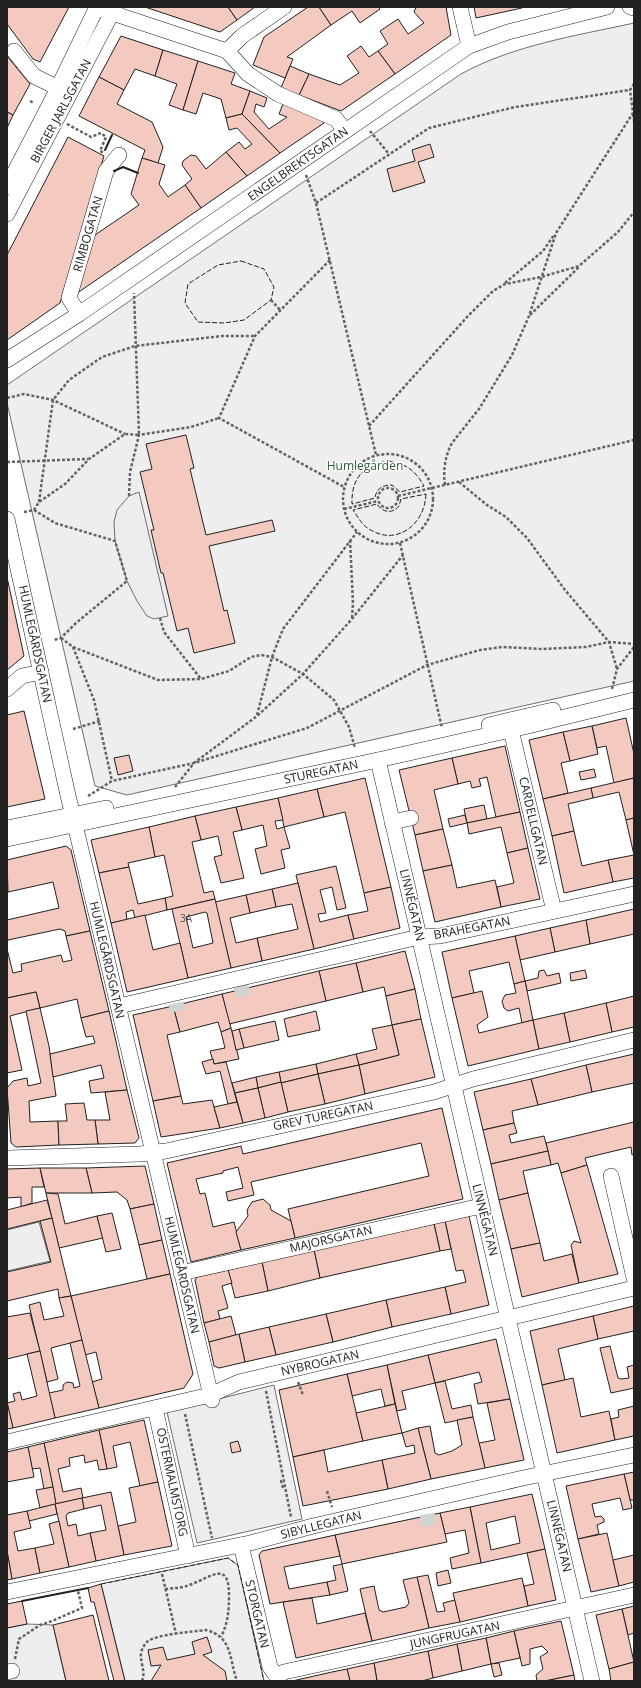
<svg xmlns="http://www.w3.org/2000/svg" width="641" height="1688" viewBox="0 0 641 1688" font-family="'Open Sans',sans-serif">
	<rect width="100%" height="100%" fill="#fff"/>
	<g fill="#eee" stroke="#6f6f6f">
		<path d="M634,23V681L127,795L95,786L7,403V385L461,74C514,45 575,36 634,23Z"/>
		<path d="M39,1222L50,1261L7,1271V1230Z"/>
		<path d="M228,1558L238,1565L264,1681H125L101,1584Z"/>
	</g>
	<g fill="#ededed" stroke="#6f6f6f">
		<path d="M139,492L168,616L154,619L147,616L137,601L127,581L115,541L114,522L117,510L129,496Z"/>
		<path d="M274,1385L302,1519L197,1543L167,1412Z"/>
		<path d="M27,1624L53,1625L66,1681H7V1628Z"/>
	</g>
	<g fill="#f3c9c0" stroke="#222" fill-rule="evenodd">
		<path d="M7,7H69L40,62L33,59L7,24Z"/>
		<path d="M145,7H228L237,20L220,32Z"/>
		<path d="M228,7H255L237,20Z"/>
		<path d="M308,7H319L331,25L287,57L293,59L285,78L253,65L264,37Z"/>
		<path d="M319,7H378L380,9L360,23L352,11L331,25Z"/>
		<path d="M416,7H446L451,35L395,74L378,51L388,44L380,31L398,19L408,34L424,23L414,12Z"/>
		<path d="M474,7H522V8L476,18Z"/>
		<path d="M121,36L163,50L155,76L135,69L124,90L99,77Z"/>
		<path d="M361,46L369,57L378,51L395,74L341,111L299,95L309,74L340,85L359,73L347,56Z"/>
		<path d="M163,50L198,61L183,110L169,105L177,84L155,76Z"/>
		<path d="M7,56L30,84L13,115L7,112Z"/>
		<path d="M198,61L235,73L231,84L250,91L242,114L226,118L221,99L203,93L196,114L183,110Z"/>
		<path d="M290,66L309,74L299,95L281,88Z"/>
		<path d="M99,77L124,90L117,104L152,122L163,147L158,163L142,158L145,150L79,116Z"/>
		<path d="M250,91L267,98L264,107L256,104L254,112L269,129L287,117L279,114L283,104L322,119L324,123L280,153L242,114Z"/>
		<path d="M7,112L13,115L7,128Z"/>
		<path d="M242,114L280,153L247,176L226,152L239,142L245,149L252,144L237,128L229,130L226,118Z"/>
		<path d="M68,137L104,156L60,303L7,340V255Z"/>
		<path d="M430,144L434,157L418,162L425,182L393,192L387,169L415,161L412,150Z"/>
		<path d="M226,152L247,176L201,208L185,185L192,179L182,165L183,161L191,155L196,156L206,169Z"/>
		<path d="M142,158L165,165L159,184L168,197L185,185L201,208L73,296L92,237L139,205L131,194Z"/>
		<path d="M186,435L194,468L190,469L206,535L272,520L275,531L209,546L224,611L227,610L235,643L194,653L188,628L177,631L163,573H161L151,530H154L140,472L152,469L146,444Z"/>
		<path d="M7,577L24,656L7,670Z"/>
		<path d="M24,711L45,799L7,807V715Z"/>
		<path d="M626,718L634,754V778L614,783L606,746L597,748L592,726Z"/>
		<path d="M592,726L598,754L570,761L563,732Z"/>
		<path d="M563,732L570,761L561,763L568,793L543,799L529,740Z"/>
		<path d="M505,746L520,812L496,817L487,777L479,779L481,786L472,788L470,781L458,784L452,758Z"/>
		<path d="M129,755L133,771L118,775L114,758Z"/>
		<path d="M452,758L458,784L434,790L443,829L415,835L399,770Z"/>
		<path d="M594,769L596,777L581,780L579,772Z"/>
		<path d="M365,778L391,887L364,893L345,812L324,817L317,789Z"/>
		<path d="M634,778V818L626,820L619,792L593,798L591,788Z"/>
		<path d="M591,788L593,798L568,804L574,831L552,836L543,799Z"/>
		<path d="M317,789L324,817L284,827L278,798Z"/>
		<path d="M278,798L283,820L275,821L277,829L284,827L290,848L281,850L285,868L261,874L255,849L267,846L263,825L242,830L236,807Z"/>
		<path d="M484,805L487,819L467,823L464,809Z"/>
		<path d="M236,807L242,830L233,832L244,878L221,883L214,857L222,855L218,836L201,840L195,816Z"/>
		<path d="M520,812L528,848L507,853L501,827L469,834L467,823Z"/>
		<path d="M465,815L467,823L450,827L448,819Z"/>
		<path d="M195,816L201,840L192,842L204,893L213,891L215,899L167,910L165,898L173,896L164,855L155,857L149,827Z"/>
		<path d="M634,818V878L613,882L608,860L634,855L626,820Z"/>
		<path d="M149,827L155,857L128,863L129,867L99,873L91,840Z"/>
		<path d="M443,829L452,865L423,871L415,835Z"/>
		<path d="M574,831L582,866L608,860L613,882L564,893L552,836Z"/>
		<path d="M66,846L71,850L90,931L66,936L65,931L60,929L8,940L7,942V920L59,908L53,882L8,892L7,860Z"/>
		<path d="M528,848L540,899L501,907L497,887L514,883L507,853Z"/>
		<path d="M452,865L457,888L495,880L501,907L435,922L423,871Z"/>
		<path d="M336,866L346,908L337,910L332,887L320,890L326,913L318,914L320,922L348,915L354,939L314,949L296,875Z"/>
		<path d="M129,867L138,904L165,898L167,910L135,918L133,910L126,912L127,920L111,923L99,873Z"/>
		<path d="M298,883L314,949L262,961L257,938L298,929L292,904L276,907L272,889Z"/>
		<path d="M391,887L400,928L354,939L348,915L368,911L364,893Z"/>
		<path d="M272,889L276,907L250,913L246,895Z"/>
		<path d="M246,895L250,913L230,918L236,943L257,938L262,961L231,968L215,902Z"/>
		<path d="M215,899L231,968L188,978L172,909ZM205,912L207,913L213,943L193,948L186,917Z"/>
		<path d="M634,909V934L590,944L586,920Z"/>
		<path d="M145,915L153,950L180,943L188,978L127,992L111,923Z"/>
		<path d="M586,920L590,944L555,952L550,928Z"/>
		<path d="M550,928L555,952L520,960L515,936Z"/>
		<path d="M90,931L109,1011L81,1018L77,999L40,1008L36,992L7,998V949L13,973L22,971L21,964L61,955L63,962L72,960L66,936Z"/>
		<path d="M515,936L525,981L514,984L509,962L469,971L474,993L452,998L442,952Z"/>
		<path d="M405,951L415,989L386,996L384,987L363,992L356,963Z"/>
		<path d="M356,963L363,992L326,1001L319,971Z"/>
		<path d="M544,970L547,976L559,973L561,983L527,991L525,981L538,978L539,971Z"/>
		<path d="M585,970L587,978L571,981L570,973Z"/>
		<path d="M319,971L326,1001L229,1024L222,994Z"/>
		<path d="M525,981L533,1020L522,1023L519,1008L508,1011L504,1008L502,1001L505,995L516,993L514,984Z"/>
		<path d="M415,989L421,1019L392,1025L386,996Z"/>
		<path d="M482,991L488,1017L477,1025L479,1033L533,1020L539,1049L468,1066L452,998Z"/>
		<path d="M36,992L40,1008L10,1016L22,1070L7,1073V998Z"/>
		<path d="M222,994L231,1028L221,1032L218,1022L180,1032L173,1006Z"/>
		<path d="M634,996V1027L612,1032L606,1003Z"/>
		<path d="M606,1003L612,1032L570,1042L564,1013Z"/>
		<path d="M173,1006L180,1032L167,1035L181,1096L153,1101L133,1015Z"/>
		<path d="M40,1008L49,1046L56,1096L29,1101L30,1122L58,1121L59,1145L16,1147L11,1143L7,1088L13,1081L27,1078L28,1086L41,1083L26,1011Z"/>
		<path d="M109,1011L127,1090L91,1093L89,1081L104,1078L101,1065L53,1077L50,1054L95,1043L93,1036L86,1037L81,1018Z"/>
		<path d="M316,1011L320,1030L288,1037L284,1019Z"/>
		<path d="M564,1013L570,1042L539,1049L533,1020Z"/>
		<path d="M421,1019L435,1077L365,1094L359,1065L399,1055L392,1025Z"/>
		<path d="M275,1021L279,1040L244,1048L239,1029Z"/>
		<path d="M392,1025L399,1055L359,1065L356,1054L377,1049L372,1029Z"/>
		<path d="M231,1028L239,1059L214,1064L210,1051L225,1048L221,1032Z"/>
		<path d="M239,1029L244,1048L236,1050L232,1031Z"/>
		<path d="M356,1054L359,1065L318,1074L316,1064Z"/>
		<path d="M634,1054V1083L592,1092L586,1065Z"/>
		<path d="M213,1059L214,1064L226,1062L237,1102L228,1104L220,1071L206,1074L202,1062Z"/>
		<path d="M316,1064L318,1074L281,1083L279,1072Z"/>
		<path d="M359,1065L365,1094L325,1104L318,1074Z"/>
		<path d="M586,1065L592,1092L538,1105L531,1079Z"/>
		<path d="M279,1072L281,1082L258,1088L256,1077Z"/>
		<path d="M318,1074L325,1104L288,1112L281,1083Z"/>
		<path d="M256,1077L258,1088L235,1093L232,1083Z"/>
		<path d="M531,1079L538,1105L512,1111L514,1123L483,1130L474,1092Z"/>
		<path d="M281,1082L288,1112L265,1118L258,1088Z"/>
		<path d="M258,1088L265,1118L243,1123L235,1093Z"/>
		<path d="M127,1090L139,1138L135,1143L98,1144L95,1120H110L105,1092Z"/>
		<path d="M181,1096L183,1104L212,1100L220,1128L161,1137L153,1101Z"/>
		<path d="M237,1102L243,1123L220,1128L214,1107Z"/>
		<path d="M84,1103L87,1120H95L98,1144L59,1145L58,1121H67L65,1104Z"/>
		<path d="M442,1108L463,1199L295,1238L288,1209L429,1176L421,1143L251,1182L254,1195L228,1201L226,1192L243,1188L238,1167L223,1171V1173L196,1179L200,1194L205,1193L213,1227L234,1222L241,1250L191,1262L167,1163L241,1146L243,1154Z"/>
		<path d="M634,1122V1154L632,1155L631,1147L585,1158L587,1165L561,1173L558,1163L551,1165L546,1143Z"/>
		<path d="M514,1123L517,1133L509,1135L511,1143L544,1136L548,1151L491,1164L483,1130Z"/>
		<path d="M548,1151L551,1165L523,1171L528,1193L499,1200L491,1164Z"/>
		<path d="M587,1165L618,1274L579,1283L571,1245L574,1241L581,1243L561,1173Z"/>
		<path d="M145,1166L154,1204L130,1209L127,1200L117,1192L92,1193L86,1168Z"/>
		<path d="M40,1168L44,1187H32V1203L21,1207V1197L7,1198V1169Z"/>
		<path d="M40,1168H86L92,1193H46Z"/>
		<path d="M46,1193L58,1194L65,1224L97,1216L103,1238L59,1248Z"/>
		<path d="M528,1193L540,1243L511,1249L499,1200Z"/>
		<path d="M263,1199L270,1205L271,1210L291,1221L295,1238L241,1250L236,1232L248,1216L247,1210L252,1202Z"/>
		<path d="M47,1200L52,1218L7,1229V1210Z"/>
		<path d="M154,1204L162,1240L139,1245L130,1209Z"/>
		<path d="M112,1213L121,1249L106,1252L97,1216Z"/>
		<path d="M469,1216L489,1305L451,1314L445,1287L466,1282L463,1270L456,1271L445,1221Z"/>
		<path d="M52,1218L71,1296L59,1298L58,1289L7,1301V1272L51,1262L40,1221Z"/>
		<path d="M445,1221L451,1249L440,1251L434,1224Z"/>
		<path d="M434,1224L440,1251L320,1278L314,1250Z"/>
		<path d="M162,1240L170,1274L147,1279L139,1245Z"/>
		<path d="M540,1243L544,1261L572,1254L579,1283L522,1297L511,1249Z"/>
		<path d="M314,1250L320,1278L268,1291L262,1262Z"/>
		<path d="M262,1262L268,1291L235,1298L228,1270Z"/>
		<path d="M228,1270L232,1283L222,1286L228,1308L218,1311L220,1319L204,1323L195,1280L197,1277Z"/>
		<path d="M170,1274L193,1374L184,1388L99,1408L92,1382L102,1379L96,1352L85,1355L71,1296Z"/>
		<path d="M445,1287L451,1314L392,1327L386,1300Z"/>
		<path d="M71,1296L82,1340L51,1348L58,1379L47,1382L29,1305L40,1302L44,1320L64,1316L59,1298Z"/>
		<path d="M386,1300L392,1327L333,1342L326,1314Z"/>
		<path d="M634,1306V1331L598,1339L593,1316Z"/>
		<path d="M30,1313L40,1351L7,1359V1317Z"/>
		<path d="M326,1314L333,1342L276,1355L269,1327Z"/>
		<path d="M231,1316L236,1335L209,1342L204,1323Z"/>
		<path d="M593,1316L598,1339L558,1349L565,1380L542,1385L530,1331Z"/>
		<path d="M269,1327L276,1355L245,1362L239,1334Z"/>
		<path d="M239,1334L245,1362L219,1368L214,1366L209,1342Z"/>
		<path d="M496,1339L510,1399L478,1404L474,1384L482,1382L479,1372L435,1383L428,1355Z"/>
		<path d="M82,1340L99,1408L55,1418L49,1393L63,1390V1385L67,1382L73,1383L74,1388L80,1386L70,1343Z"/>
		<path d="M610,1346L618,1378L621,1379L629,1378L627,1367L634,1365V1388L611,1393L600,1348Z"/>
		<path d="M40,1351L55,1418L13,1428L7,1403L15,1401L13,1394L20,1392L22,1400L37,1396L27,1354Z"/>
		<path d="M428,1355L435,1383L402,1391L406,1409L397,1411L387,1365Z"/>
		<path d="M387,1365L395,1404L385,1406L381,1389L352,1396L347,1374Z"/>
		<path d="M347,1374L363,1441L293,1457L279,1390Z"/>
		<path d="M573,1378L581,1417L609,1411L615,1440L557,1453L542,1385Z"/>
		<path d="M445,1381L452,1409L471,1405L473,1417L445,1423L435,1383Z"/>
		<path d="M510,1399L524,1460L485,1468L479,1443L495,1440L487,1403Z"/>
		<path d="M7,1402L13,1428L7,1429Z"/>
		<path d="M395,1404L402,1433L363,1441L356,1413Z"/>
		<path d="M634,1406V1436L615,1440L611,1419L619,1417L618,1410Z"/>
		<path d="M473,1417L485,1468L431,1479L418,1428L430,1426L435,1453L439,1455L452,1451L462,1445L457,1420Z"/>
		<path d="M144,1420L158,1482L140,1486L130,1442L113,1446L117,1467L107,1469L99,1430Z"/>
		<path d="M418,1428L431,1479L388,1489L382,1460L415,1453L414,1445L406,1447L402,1433Z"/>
		<path d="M99,1430L107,1469L99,1470L97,1460L85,1463L84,1455L69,1458L70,1466L58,1469L63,1492L81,1488L83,1498L56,1504L44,1443Z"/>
		<path d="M238,1441L241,1451L232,1453L230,1443Z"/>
		<path d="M44,1443L53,1487L44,1489L40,1468L32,1469L28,1447Z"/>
		<path d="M28,1447L34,1477L7,1482V1452Z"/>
		<path d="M324,1450L328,1472L382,1460L388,1489L303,1506L293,1457Z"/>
		<path d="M634,1472V1500H630L624,1474Z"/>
		<path d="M624,1474L632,1508L623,1510L620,1498L592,1504L595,1517L601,1516L604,1519V1522L597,1525L599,1534L578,1539L566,1486Z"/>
		<path d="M158,1482L172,1546L124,1555L118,1526L136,1522L129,1488Z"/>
		<path d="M53,1487L56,1504L40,1508L36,1490Z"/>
		<path d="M111,1492L124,1555L96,1561L90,1533L106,1530L101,1505L84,1509L82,1498Z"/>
		<path d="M532,1494L545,1549L481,1563L470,1507ZM515,1516L520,1543L491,1550L486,1523Z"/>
		<path d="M82,1498L84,1509L68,1513L66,1516L68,1526L76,1524L78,1536L90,1533L96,1561L69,1567L55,1504Z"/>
		<path d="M55,1504L57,1514L29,1521L27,1511Z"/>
		<path d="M470,1507L481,1563L452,1569L450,1558L469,1553L465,1530L445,1534L440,1513Z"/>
		<path d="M27,1511L31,1528L14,1532L18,1551L35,1548L40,1573L12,1579L7,1551V1515Z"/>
		<path d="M440,1513L447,1542L342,1564L335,1535Z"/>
		<path d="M59,1521L69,1567L40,1573L35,1548L54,1544L49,1524Z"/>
		<path d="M607,1533L619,1586L591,1592L578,1539Z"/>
		<path d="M335,1535L340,1556L284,1567L289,1589L327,1582L330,1595L270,1604L259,1555L262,1551Z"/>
		<path d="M545,1549L556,1600L528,1606L524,1586L534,1584L527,1553Z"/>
		<path d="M7,1551L12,1579L7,1580Z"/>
		<path d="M634,1555V1582L619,1586L613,1560Z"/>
		<path d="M342,1564L348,1591L330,1595L327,1582L336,1580L333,1566Z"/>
		<path d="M448,1570L451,1583L438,1586L436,1573Z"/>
		<path d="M428,1575L437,1612L445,1611L443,1603L455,1600L460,1622L429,1628L417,1577Z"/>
		<path d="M417,1577L429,1628L372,1641L360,1589L374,1586L379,1610L383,1612L406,1607L409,1603L403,1580Z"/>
		<path d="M522,1578L528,1606L460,1622L453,1593Z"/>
		<path d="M101,1584L125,1681H114L94,1602H91L88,1588Z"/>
		<path d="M312,1598L317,1624L365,1613L372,1641L296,1658L283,1602Z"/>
		<path d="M22,1601L27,1624L7,1628V1604Z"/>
		<path d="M634,1606V1633L628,1635L622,1609Z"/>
		<path d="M622,1609L634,1662L609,1669L596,1615Z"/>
		<path d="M93,1615L109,1681H66L53,1625Z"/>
		<path d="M561,1621L574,1675L545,1681H537L536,1675L543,1669L540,1657L548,1652L542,1646L530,1649V1664L522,1666L514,1631Z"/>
		<path d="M514,1631L520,1658L491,1664L486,1638Z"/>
		<path d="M207,1637L212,1652L203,1655L225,1671L227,1681H151L161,1665L151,1666L148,1650L163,1647L167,1660L195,1654L192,1642Z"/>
		<path d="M486,1638L491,1664L462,1671L457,1644Z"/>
		<path d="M457,1644L462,1671L433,1678L428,1651Z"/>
		<path d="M428,1651L433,1678L422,1681H377L374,1663Z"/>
		<path d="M634,1662V1681H611L609,1669Z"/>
		<path d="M374,1663L377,1681H350L347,1669Z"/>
		<path d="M499,1663L502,1675L494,1677L491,1664Z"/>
		<path d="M347,1669L350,1681H292L332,1672Z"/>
		<path d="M574,1675L575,1681H545Z"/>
	</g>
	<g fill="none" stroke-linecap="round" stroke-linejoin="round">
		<g stroke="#d3d3d3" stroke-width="15" stroke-dasharray="15 8" stroke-linecap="butt">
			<path d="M241,986L244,996"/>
			<path d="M176,1003L178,1011"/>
			<path d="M427,1514L429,1526"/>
		</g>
		<g stroke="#222" stroke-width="16">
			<g id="minor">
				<path d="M460,7L469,46"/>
				<path d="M630,7L634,8"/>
				<path d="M97,8L227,51L242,36L284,7"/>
				<path d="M14,51L34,76L58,88"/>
				<path d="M227,51L248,74L278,94L336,119L345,131"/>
				<path d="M7,187L52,100L97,7"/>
				<path d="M7,214L115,7"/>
				<path d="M79,314L69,298L106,171L119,155"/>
				<path d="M7,360L79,314L469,46L508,32L607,7"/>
				<path d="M7,519L67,791L212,1400"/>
				<path d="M7,689L22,676L41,672"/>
				<path d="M489,725L553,710"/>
				<path d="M511,730L554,911"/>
				<path d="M378,760C451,1067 520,1374 592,1681"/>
				<path d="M392,822L411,818"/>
				<path d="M7,828L106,808"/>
				<path d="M7,839L378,760L528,726L634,700"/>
				<path d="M119,1006L419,937L440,936L634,894"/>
				<path d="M7,1158L140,1154L166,1151L434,1092L473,1079L634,1040"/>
				<path d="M611,1176L634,1278"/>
				<path d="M181,1273L481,1206"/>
				<path d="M155,1408L188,1556"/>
				<path d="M7,1442L210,1395L239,1382L634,1288"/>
				<path d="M241,1545L270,1667L277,1677V1681"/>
				<path d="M7,1592L250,1543L313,1526L523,1478L634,1455"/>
				<path d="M7,1672L12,1671"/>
				<path d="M277,1677L284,1672L634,1595"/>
			</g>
		</g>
		<g stroke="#646464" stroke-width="2.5" stroke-dasharray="3 2" stroke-linecap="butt">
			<path d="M30,101L34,103"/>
			<path d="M633,114L634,121"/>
			<path d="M67,124L91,137L101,133L106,137L100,151L104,153"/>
			<path d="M370,131L389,154"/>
			<path d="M306,175L316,203L376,455"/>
			<path d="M316,203L429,128L515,107L630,90"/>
			<path d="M330,260L255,336L219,418L344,487"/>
			<path d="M505,283L543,251L554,235"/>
			<path d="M271,300L281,311"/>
			<path d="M530,315L579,267"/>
			<path d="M7,398L24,394L53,400L125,434"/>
			<path d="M369,426L468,316L493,291L505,284L541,277L579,266L618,232L634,212"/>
			<circle cx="388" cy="499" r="45"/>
			<path d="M7,462L88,459"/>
			<path d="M459,482L487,505L506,517L527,538L565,590L609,642L617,669"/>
			<path d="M445,485C443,470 445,456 452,443L479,409L512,355L529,316L556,233L633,113L630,90L634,84"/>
			<circle cx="388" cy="498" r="10"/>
			<path d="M129,496L130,472L139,435L191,427L219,418"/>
			<path d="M398,496L634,440"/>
			<path d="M39,502L53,400L69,380L102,357L135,346L222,336H255"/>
			<path d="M344,509L378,501"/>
			<path d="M34,510L55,523L115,541L127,581L76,623L61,638L54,640"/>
			<path d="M24,512L34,510L39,502L65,484L89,459L125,434L139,435L134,293"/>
			<path d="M350,540L353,603L352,618"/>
			<path d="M400,543L442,728"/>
			<path d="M160,618L164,632L201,679"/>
			<path d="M61,638L73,647L158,680L201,679L229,671L251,657L261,655L272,657L303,674L334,700L349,727L355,748"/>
			<path d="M73,647L94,700L112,781"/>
			<path d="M612,689L617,669L634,647"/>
			<path d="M257,715L272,657L283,629L357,532"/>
			<path d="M73,729L100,721"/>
			<path d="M175,787L194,763L257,716L303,674L351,620L403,555"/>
			<path d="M88,796L112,781L194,763L307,728L427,665L480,650L502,647L541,649L586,647L609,642L634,644"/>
			<path d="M298,1382L303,1395"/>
			<path d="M266,1391L291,1517"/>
			<path d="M185,1414L212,1538"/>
			<path d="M283,1488L281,1481L284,1480"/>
			<path d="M327,1491L332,1507"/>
			<path d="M162,1574L176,1634"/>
			<path d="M165,1589C175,1588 183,1588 192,1584C211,1577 229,1560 229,1595C229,1611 228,1623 221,1637"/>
			<path d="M15,1659L19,1639L40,1625L52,1621L82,1608L78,1591"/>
			<path d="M142,1681C146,1671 140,1663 141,1653C142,1649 144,1645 147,1642C156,1634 192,1632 206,1630C233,1637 229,1659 237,1681"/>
		</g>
		<use href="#minor" stroke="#fff" stroke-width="15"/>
		<g stroke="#222" stroke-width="1" stroke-dasharray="5 2" stroke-linecap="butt">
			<path d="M241,261L264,269L274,287L271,300L244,320L224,323L198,322L185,303L188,284L218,265Z"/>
			<path d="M389,461C406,464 415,470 424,486L400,492L392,485C382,485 376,489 375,498L352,504C351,478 364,464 389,461Z"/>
			<path d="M426,494C425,524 397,547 369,529C361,524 358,517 353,510L377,504C383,513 392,514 399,506L401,499Z"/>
			<path d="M101,1584L228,1558L238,1565L264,1681"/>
		</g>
		<g stroke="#222" stroke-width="2">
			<path d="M105,150L112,135"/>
			<path d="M114,171L123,167L138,173"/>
			<path d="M22,1601L88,1588"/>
		</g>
	</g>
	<g text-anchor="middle" stroke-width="3" stroke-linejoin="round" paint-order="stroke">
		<g font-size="10" fill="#564c4a">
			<text x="186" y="922">3A</text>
		</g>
		<g font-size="12" fill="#222" stroke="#fff">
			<text transform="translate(61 111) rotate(-62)" y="4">BIRGER JARLSGATAN</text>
			<text transform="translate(298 164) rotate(-35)" y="4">ENGELBREKTSGATAN</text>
			<text transform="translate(88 234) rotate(-74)" y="4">RIMBOGATAN</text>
			<text transform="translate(35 644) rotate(78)" y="4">HUMLEGÅRDSGATAN</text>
			<text transform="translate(321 772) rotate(-12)" y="4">STUREGATAN</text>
			<text transform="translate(533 821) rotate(77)" y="4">CARDELLGATAN</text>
			<text transform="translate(412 905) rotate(77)" y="4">LINNÉGATAN</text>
			<text transform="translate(472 928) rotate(-11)" y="4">BRAHEGATAN</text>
			<text transform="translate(107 960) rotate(77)" y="4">HUMLEGÅRDSGATAN</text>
			<text transform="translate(323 1116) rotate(-12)" y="4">GREV TUREGATAN</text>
			<text transform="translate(485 1220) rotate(76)" y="4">LINNÉGATAN</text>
			<text transform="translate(331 1239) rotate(-13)" y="4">MAJORSGATAN</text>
			<text transform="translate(182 1275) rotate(77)" y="4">HUMLEGÅRDSGATAN</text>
			<text transform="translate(320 1363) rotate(-13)" y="4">NYBROGATAN</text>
			<text transform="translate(172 1482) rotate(78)" y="4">ÖSTERMALMSTORG</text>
			<text transform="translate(321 1525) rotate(-14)" y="4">SIBYLLEGATAN</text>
			<text transform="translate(559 1536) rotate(77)" y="4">LINNÉGATAN</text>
			<text transform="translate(257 1614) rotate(77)" y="4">STORGATAN</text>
			<text transform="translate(455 1635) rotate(-12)" y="4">JUNGFRUGATAN</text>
		</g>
		<g font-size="12" fill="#2f5e38" stroke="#fff">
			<text x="365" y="470">Humlegården</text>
		</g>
	</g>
	<rect width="641" height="1688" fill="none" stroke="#222222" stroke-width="16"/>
</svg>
